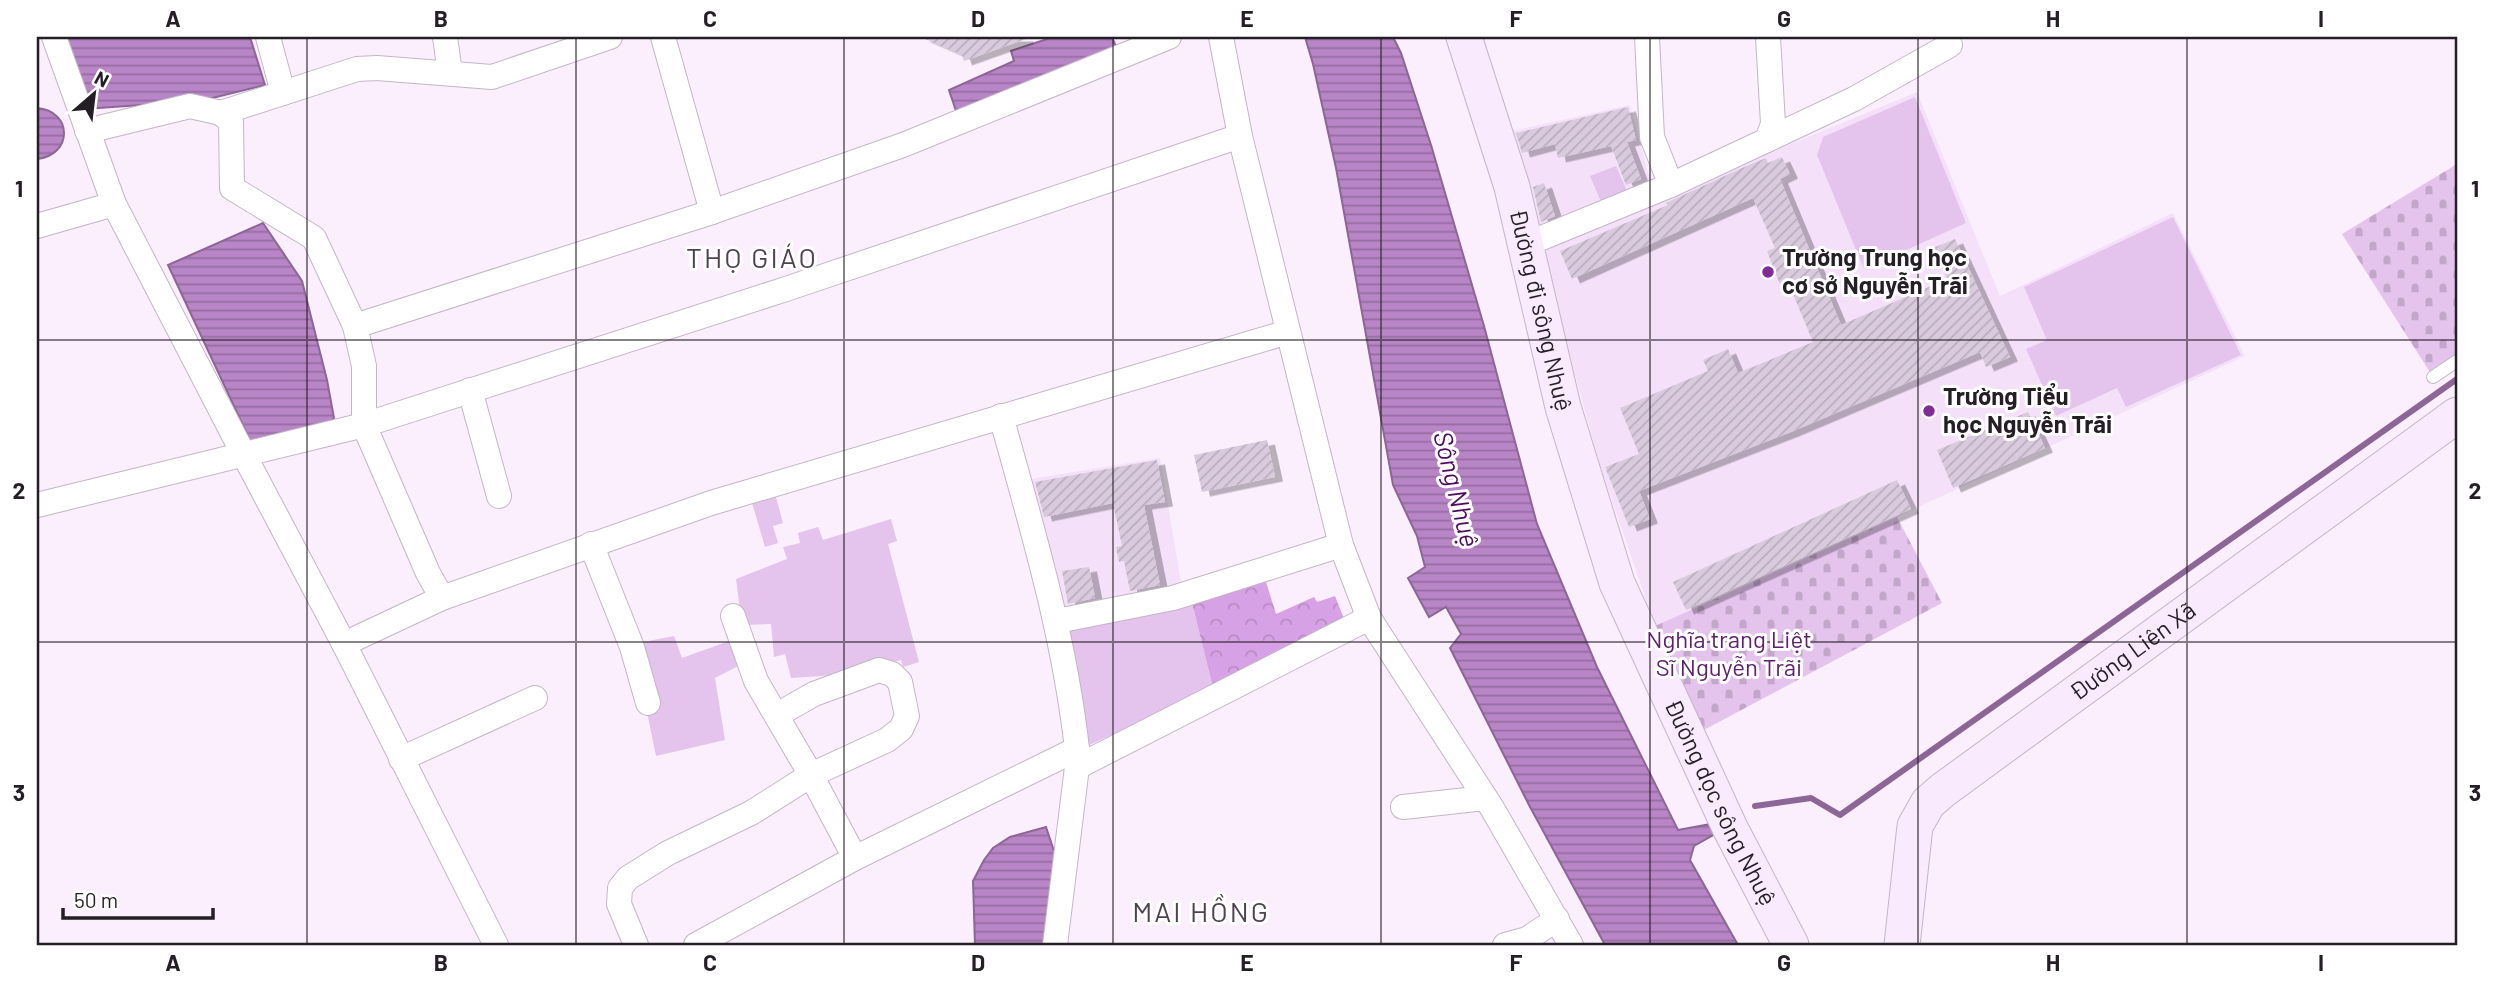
<svg xmlns="http://www.w3.org/2000/svg" width="2494" height="982" viewBox="0 0 2494 982" font-family="Barlow,sans-serif">
	<defs>
		<pattern id="forest-crowns" width="20" height="18" patternUnits="userSpaceOnUse" patternTransform="scale(1.75)"><rect width="20" height="18" fill="#d7a2e5"/><path d="M2 6a3 3 0 1 1 6 0M12 15a3 3 0 1 1 6 0" fill="none" stroke="#b88bc4"/></pattern>
		<pattern id="cemetery-stones" width="16" height="16" patternUnits="userSpaceOnUse" patternTransform="scale(1.75)"><rect width="16" height="16" fill="#e4c3ed"/><path d="M2 7V4a2 2 0 0 1 4 0v3zM10 15v-3a2 2 0 0 1 4 0v3z" fill="#c3a7cb"/></pattern>
		<pattern id="water-rules" width="6" height="5" patternUnits="userSpaceOnUse" patternTransform="scale(1.75)"><rect width="6" height="5" fill="#b885c6"/><path d="M0 2.5h6" fill="none" stroke="#956ca1"/></pattern>
		<pattern id="building-hatch" width="6" height="6" patternUnits="userSpaceOnUse" patternTransform="scale(1.75)"><rect width="6" height="6" fill="#d9cbdd"/><path d="M-1 1l2-2M0 6l6-6M5 7l2-2" fill="none" stroke="#baaebe"/></pattern>
		<filter id="shadow"><feDropShadow dx="8" dy="4.5" stdDeviation="0" flood-color="#0004"/></filter>
	</defs>
	<rect width="100%" height="100%" fill="#fbeffe"/>
	<g fill="#f4e1f9">
		<path d="M1917,92L2000,296L2173,213L2245,356L1897,517L1655,626L1600,466L1540,247Z"/>
		<path d="M1630,105L1651,184L1539,232L1512,131Z"/>
		<path d="M1160,458L1182,588L1060,617L1025,480Z"/>
	</g>
	<g fill="#e4c3ed">
		<path d="M1915,97L1966,223L1864,269L1817,155L1823,137Z"/>
		<path d="M1616,166L1627,191L1601,202L1590,176Z"/>
		<path d="M2173,217L2241,355L2126,407L2117,388L2056,416L2026,349L2047,340L2024,287Z"/>
		<path d="M774,490L783,523L773,526L778,543L765,547L750,496Z"/>
		<path d="M891,519L897,541L888,544L919,662L903,667L901,660L853,674L791,678L785,654L774,657L771,624L742,625L736,579L787,559L783,547L800,543L798,533L818,527L823,540Z"/>
		<path d="M1192,603L1213,688L1083,748L1064,628Z"/>
		<path d="M674,636L682,658L732,640L744,663L715,678L725,740L656,756L633,644Z"/>
	</g>
	<path fill="url(#forest-crowns)" d="M1266,582L1276,614L1314,597L1317,602L1335,596L1346,624L1213,688L1192,603Z"/>
	<g fill="url(#cemetery-stones)">
		<path d="M2457,164V361L2433,377L2342,234Z"/>
		<path d="M1897,517L1942,603L1702,731L1655,626Z"/>
	</g>
	<g fill="url(#water-rules)" stroke="#8c6696" stroke-width="2">
		<path d="M63,37H250L265,85L200,101L84,109Z"/>
		<path d="M1053,37H1112L1117,49L957,114L949,90L1014,61L1011,51Z"/>
		<path d="M1305,37H1393L1401,53L1431,145L1484,326L1537,524L1597,667L1678,830L1711,824L1715,834L1694,846L1690,860L1738,945H1605L1529,805L1450,648L1461,634L1446,607L1429,617L1408,578L1425,567L1417,536L1393,485L1336,168L1313,64Z"/>
		<path d="M37,108C73,111 73,155 37,159Z"/>
		<path d="M263,223L302,281L327,380L334,418L329,424L254,449L168,265Z"/>
		<path d="M1046,827L1057,860L1044,945H975L973,881L984,860L993,848L1010,837Z"/>
	</g>
	<g fill="none" stroke-linecap="round" stroke-linejoin="round">
		<path stroke="#8c6696" stroke-width="6" d="M1755,806L1811,798L1840,815L2457,379"/>
	</g>
	<g fill="url(#building-hatch)" filter="url(#shadow)">
		<path d="M921,37H1025L1026,39L964,61L962,55Z"/>
		<path d="M1628,107L1636,140L1627,142L1641,179L1626,185L1611,146L1558,158L1555,144L1522,153L1516,133Z"/>
		<path d="M1782,157L1790,174L1780,179L1841,325L1947,279L1933,248L1955,239L2010,357L1986,367L1980,352L1791,432L1639,491L1650,519L1629,527L1605,467L1639,454L1620,408L1708,371L1703,360L1728,349L1738,373L1813,342L1790,287L1782,290L1767,251L1775,248L1753,198L1572,279L1560,251L1668,205L1666,203L1742,168L1766,158L1768,163Z"/>
		<path d="M1544,183L1555,216L1541,222L1533,187Z"/>
		<path d="M2028,412L2045,448L1953,488L1937,450Z"/>
		<path d="M1267,440L1275,477L1202,492L1194,455Z"/>
		<path d="M1157,460L1165,502L1144,505L1160,585L1130,591L1124,561L1119,562L1116,547L1122,546L1113,503L1044,517L1035,482Z"/>
		<path d="M1897,480L1911,509L1686,610L1673,582Z"/>
		<path d="M1089,567L1095,598L1068,604L1062,571Z"/>
	</g>
	<g fill="none" stroke-linecap="round" stroke-linejoin="round">
		<g stroke="#c3b5c7" stroke-width="14">
			<path id="lane" d="M2433,377L2457,361"/>
		</g>
		<g stroke="#c3b5c7" stroke-width="26">
			<g id="street">
				<path d="M54,37L114,204L244,455L344,644L496,945"/>
				<path d="M268,37L283,93"/>
				<path d="M445,37L450,73"/>
				<path d="M663,37L712,212L903,145L1169,37"/>
				<path d="M1221,37L1240,136L1341,545L1369,618L1492,808L1571,945"/>
				<path d="M1647,37L1652,137L1671,185"/>
				<path d="M221,113L357,69L377,68L492,77L610,37"/>
				<path d="M87,131L190,106L221,113L231,122L232,188L314,238L355,326L364,366V425L428,573L442,598L711,503L1288,332"/>
				<path d="M1767,140L1854,99L1950,45"/>
				<path d="M37,226L114,204"/>
				<path d="M1527,244L1671,185L1767,140L1773,124L1768,37"/>
				<path d="M355,326L712,212"/>
				<path d="M470,390L499,496"/>
				<path d="M1001,416C1032,528 1064,634 1077,749"/>
				<path d="M37,505L364,425L786,289L1240,136"/>
				<path d="M591,544L632,647L648,703"/>
				<path d="M733,616L756,681L811,775L855,858"/>
				<path d="M1057,621L1173,598L1341,545"/>
				<path d="M344,644L442,598"/>
				<path d="M401,759L535,698"/>
				<path d="M1403,807L1485,798"/>
				<path d="M636,945L619,904L620,888L628,878L668,853L751,813L811,775L887,740L901,729L907,716L900,682L892,674L879,670L814,694L777,715"/>
				<path d="M696,945L855,858L1077,749V767L1369,618"/>
				<path d="M1055,945L1077,767"/>
				<path d="M1505,945L1527,939L1557,919"/>
			</g>
		</g>
		<g stroke="#c3b5c7" stroke-width="37">
			<g id="secondary">
				<path id="s1" d="M1464,37L1512,187L1563,407L1617,583L1730,828L1791,945"/>
				<path id="s2" d="M1902,945L1915,826L1928,803L1943,790L2457,415"/>
			</g>
		</g>
		<use href="#lane" stroke="#fff" stroke-width="12"/>
		<use href="#street" stroke="#fff" stroke-width="24"/>
		<use href="#secondary" stroke="#f9ebfd" stroke-width="35"/>
	</g>
	<path fill="none" stroke="#241e25" stroke-width="2" stroke-opacity="0.55" d="M307,37V945M576,37V945M844,37V945M1113,37V945M1381,37V945M1650,37V945M1918,37V945M2187,37V945M37,340H2457M37,642H2457"/>
	<g fill="#822a98" stroke="#fff" stroke-width="2.5">
		<circle cx="1768" cy="272" r="7"/>
		<circle cx="1929" cy="411" r="7"/>
	</g>
	<g text-anchor="middle" stroke-width="6" stroke-linejoin="round" paint-order="stroke">
		<g font-size="24" font-weight="bold" fill="#241e25" stroke="#fff" text-anchor="start">
			<text x="1782" y="266">Trường Trung học<tspan x="1782" dy="28">cơ sở Nguyễn Trãi</tspan></text>
			<text x="1943" y="405">Trường Tiểu<tspan x="1943" dy="28">học Nguyễn Trãi</tspan></text>
		</g>
		<g font-size="24" fill="#241e25" stroke="#fff">
			<text dy="8" stroke="none"><textPath href="#s1" startOffset="284">Đường đi sông Nhuệ</textPath></text>
			<text dy="8" stroke="none"><textPath href="#s2" startOffset="401">Đường Liên Xã</textPath></text>
			<text dy="8" stroke="none"><textPath href="#s1" startOffset="810">Đường dọc sông Nhuệ</textPath></text>
		</g>
		<g font-size="24" fill="#5e206e" stroke="#fff">
			<text x="1729" y="648">Nghĩa trang Liệt<tspan x="1729" dy="28">Sĩ Nguyễn Trãi</tspan></text>
		</g>
		<g font-size="26" font-style="italic" fill="#4e0c5d" stroke="#fff">
			<text transform="translate(1456 489) rotate(76)" y="9">Sông Nhuệ</text>
		</g>
		<g font-size="28" letter-spacing="2" fill="#4e4251" stroke="#fff">
			<text x="752" y="268">THỌ GIÁO</text>
			<text x="1201" y="922">MAI HỒNG</text>
		</g>
	</g>
	<rect width="2494" height="982" fill="none" stroke="#ffffff" stroke-width="77"/>
	<g transform="translate(94 94) rotate(28)" stroke="#ffffff" stroke-width="5" paint-order="stroke">
	<path d="M0-5L12 26L0 18L-12 26Z" fill="#241e25"/>
	<text y="-10" font-size="19" font-weight="bold" text-anchor="middle" fill="#241e25">N</text>
	</g>
	<path d="M63 908v10h150v-10" fill="none" stroke="#241e25" stroke-width="3.5"/>
	<text x="74" y="908" font-size="21" fill="#241e25" stroke="#ffffff" stroke-width="5" paint-order="stroke">50 m</text>
	<rect x="38" y="38" width="2418" height="906" fill="none" stroke="#241e25" stroke-width="2.5"/>
	<g font-size="23" text-anchor="middle" font-weight="bold" fill="#241e25">
		<text x="173" y="27">A</text>
		<text x="441" y="27">B</text>
		<text x="710" y="27">C</text>
		<text x="978" y="27">D</text>
		<text x="1247" y="27">E</text>
		<text x="1516" y="27">F</text>
		<text x="1784" y="27">G</text>
		<text x="2053" y="27">H</text>
		<text x="2321" y="27">I</text>
		<text x="19" y="197">1</text>
		<text x="2475" y="197">1</text>
		<text x="19" y="499">2</text>
		<text x="2475" y="499">2</text>
		<text x="19" y="801">3</text>
		<text x="2475" y="801">3</text>
		<text x="173" y="971">A</text>
		<text x="441" y="971">B</text>
		<text x="710" y="971">C</text>
		<text x="978" y="971">D</text>
		<text x="1247" y="971">E</text>
		<text x="1516" y="971">F</text>
		<text x="1784" y="971">G</text>
		<text x="2053" y="971">H</text>
		<text x="2321" y="971">I</text>
	</g>
</svg>
